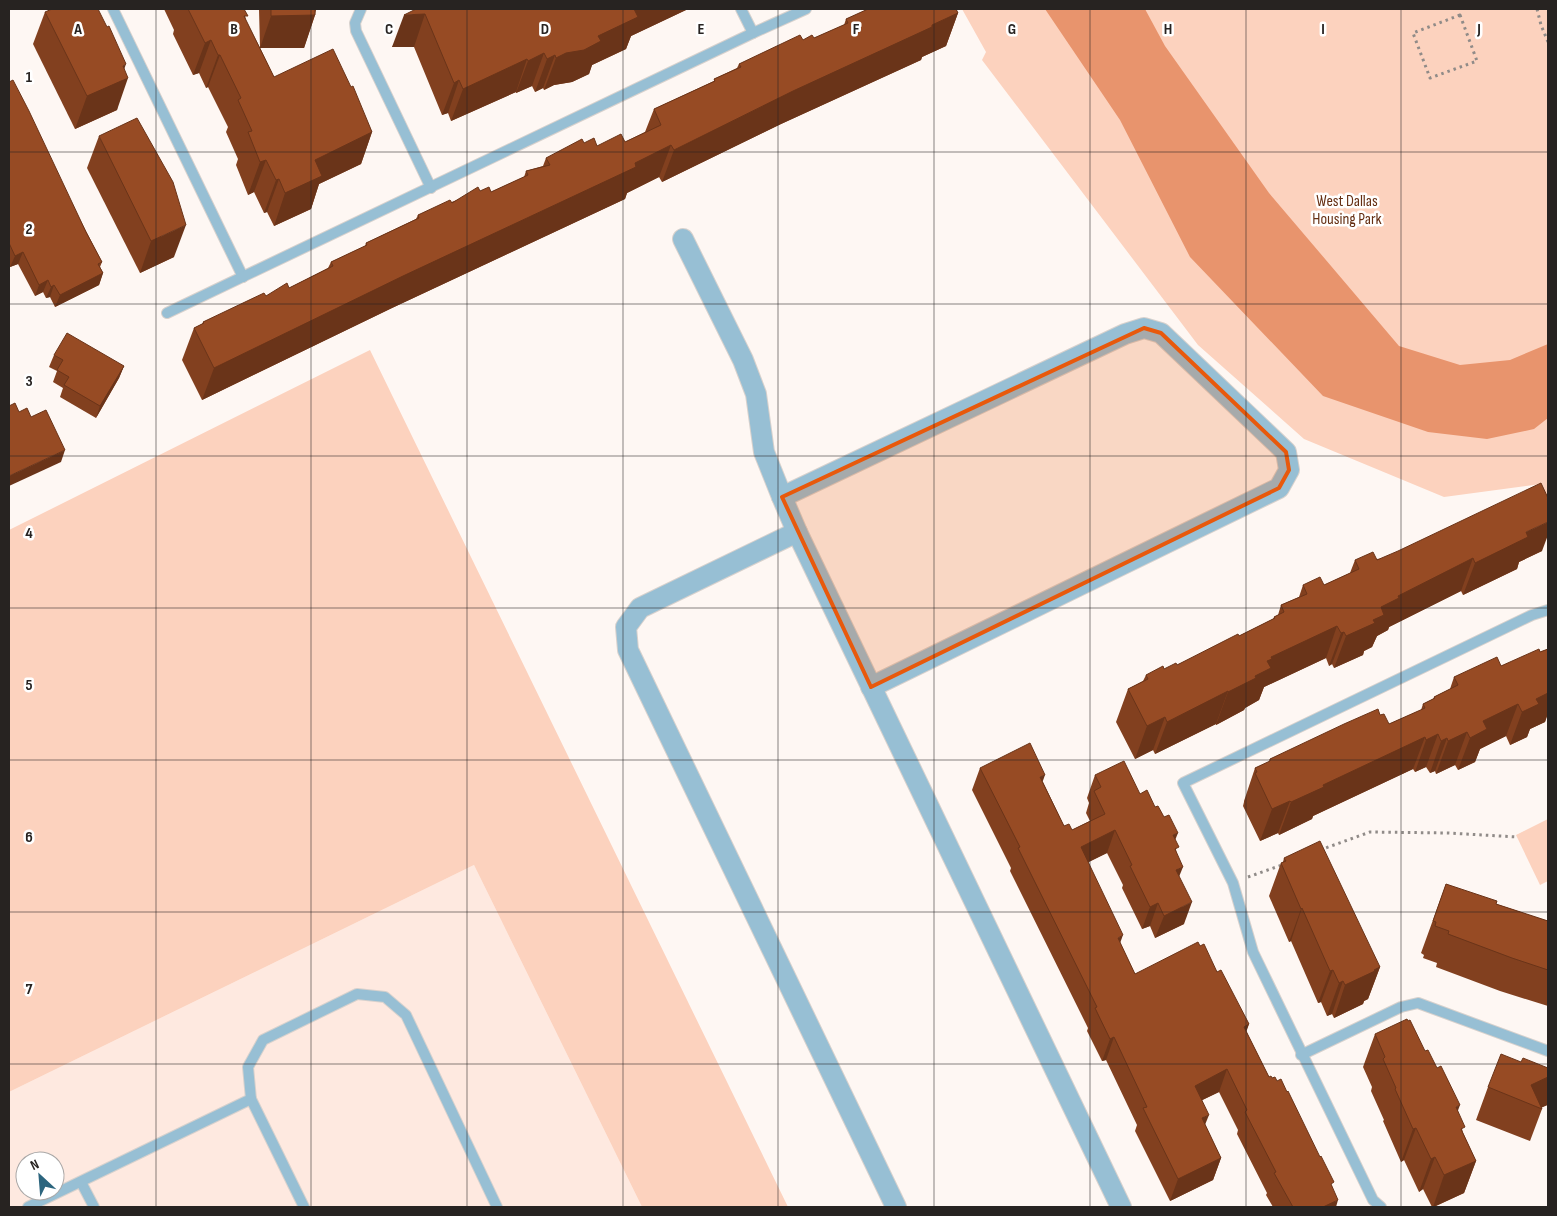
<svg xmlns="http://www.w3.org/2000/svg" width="1557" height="1216" viewBox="0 0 1557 1216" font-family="'Sofia Sans Condensed',sans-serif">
	<rect width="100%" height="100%" fill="#fef7f3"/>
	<path fill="#fee9e0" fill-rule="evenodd" d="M474,865L642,1207H9V1092ZM25,1161H55V1191H25Z"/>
	<g fill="#fcd2be">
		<path d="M962,9H1548V501L1541,484L1444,497L1304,439L1198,345L982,60L986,52Z"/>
		<path d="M370,350L788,1207H642L474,865L9,1092V530Z"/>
		<path d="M1548,819V881L1540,885L1516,835Z"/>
	</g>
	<path fill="#e8946d" d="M1045,9H1145L1165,46L1269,193L1399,346L1460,365L1510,360L1548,344V418L1534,429L1487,439L1428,432L1323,396L1190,257L1120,120Z"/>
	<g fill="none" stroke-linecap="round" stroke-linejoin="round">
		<g stroke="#d7d1cd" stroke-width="12">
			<g id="lane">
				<path d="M113,9L243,277"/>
				<path d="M361,9L355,23L356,31L431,188"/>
				<path d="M753,33L806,9"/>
				<path d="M167,313L753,33L741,9"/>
				<path d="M1301,1055L1401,1007L1418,1003L1548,1051"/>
				<path d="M251,1099L304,1207"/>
				<path d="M81,1182L94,1207"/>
				<path d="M28,1207L251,1099L248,1067L263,1040L357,994L385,997L406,1015L497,1207"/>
				<path d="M1381,1207L1373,1200L1253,952L1233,883L1183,783L1532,615L1548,610"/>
			</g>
		</g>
		<g stroke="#d7d1cd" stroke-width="22">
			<g id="street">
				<path d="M683,239L743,360L756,394L764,452L782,497"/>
				<path d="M797,532L782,497L1125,334L1144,328L1161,333L1286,452L1289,470L1279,488L871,687"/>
				<path d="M896,1207L628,650L626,627L640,608L797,532L1121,1207"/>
			</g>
		</g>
		<g stroke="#908b88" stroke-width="3" stroke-dasharray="2.5 4" stroke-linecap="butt">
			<path d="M1537,9L1541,25L1548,42"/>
			<path d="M1460,15L1477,61L1430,78L1413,33Z"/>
			<path d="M1320,850L1370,832L1449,833L1517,837"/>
			<path d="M1248,877L1282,865"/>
		</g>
		<use href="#lane" stroke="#97bfd4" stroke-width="10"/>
		<use href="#street" stroke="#97bfd4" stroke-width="20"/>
	</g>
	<g fill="#82401f">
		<path d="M164,9H244L246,21L260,48L259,9H316L315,15L304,48H260L274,77L351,87L372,132L361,164L319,184L311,209L274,226L267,212L264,213L254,192L248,195L236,165L238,159L226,132L228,127L208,87L206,88L199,73L193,75L173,34L174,30Z"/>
		<path d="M416,9L686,10L631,36L626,49L592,65L589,74L572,82L554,85L544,90L543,88L535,92L532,86L516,93V92L451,121L448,113L442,115L414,47H392Z"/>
		<path d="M866,9H956L958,13L946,46L922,57L921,60L781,124L662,182L659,177L627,193L625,199L392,308L202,400L182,360L194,328L202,324L203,322L289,288L328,268L331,262L365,246L366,243L416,219L418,215L480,191L491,192L524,177L526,171L543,166L546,158L584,143L597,146L625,142L645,132L654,109L714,81V79L737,68L739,64L803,40L814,38L844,25L846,19L865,11Z"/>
		<path d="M45,12L124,69L117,110L75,129L33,44Z"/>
		<path d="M9,82L102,262L100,267L103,273L99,285L55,307L50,297L46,298L43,292L35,296L18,264L10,267L9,264Z"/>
		<path d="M99,136L174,257L140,273L87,168Z"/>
		<path d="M54,355L124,366L119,378L96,418L60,397L63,388L53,382L57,371L49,367Z"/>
		<path d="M1542,551L1519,562L1517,569L1463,595L1461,591L1389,627L1388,630L1377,636L1372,647L1364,651L1363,655L1334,668L1332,664L1329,666L1326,658L1264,687L1259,700L1245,708L1244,710L1216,725V724L1155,754L1153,750L1135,759L1116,722L1128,689L1143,681L1146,675L1177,665L1239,636L1273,619L1274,617L1278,615L1281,605L1299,597L1303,585H1324L1350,573L1355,560Z"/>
		<path d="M1548,649V713L1545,722L1530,729L1527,737L1510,745L1506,736L1480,749L1475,762L1458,770L1455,765L1436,774L1435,771L1430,773L1426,767L1415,772L1413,769L1313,816L1312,819L1279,835L1278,833L1260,841L1243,806L1244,802V801L1255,768L1269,762L1270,759L1380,715L1389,724L1421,710L1423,704L1433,699L1434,697L1450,689L1454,677L1501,666L1540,652Z"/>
		<path d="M980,768L1043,782L1064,826L1072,830L1090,821L1086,813L1089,803L1087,798L1095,775L1140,794L1155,807L1175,840L1184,924L1155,938L1150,926L1142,929L1122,888L1123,885L1107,853L1088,862L1120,943L1135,974L1200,946L1217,972L1249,1024L1246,1031L1269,1077L1332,1188L1336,1207H1273L1266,1195L1267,1193L1237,1134L1238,1130L1219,1092L1202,1100L1205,1125L1221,1158L1213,1180L1170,1201L1135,1131L1137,1125L1106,1060L1102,1061L1087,1031L1088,1028L1010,871L1011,868L972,790Z"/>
		<path d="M1284,858L1380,967L1368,999L1364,1001L1363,1004L1334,1018L1332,1014L1327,1016L1321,1002L1318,1003L1291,941L1289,942L1269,896L1281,863L1283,862Z"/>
		<path d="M1446,884L1496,904L1548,921V1006L1500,991L1436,967L1437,963L1423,958L1424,955L1421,953Z"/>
		<path d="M1375,1034L1425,1051L1458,1112L1463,1133L1476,1161L1464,1193L1434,1207H1432L1423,1189L1419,1192L1404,1160L1401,1162L1383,1121L1384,1120L1371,1091L1372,1087L1363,1067Z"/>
		<path d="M1521,1062L1548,1068V1105V1104L1541,1108L1542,1109L1530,1141L1476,1120L1488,1087Z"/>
	</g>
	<g fill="#6a3419">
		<path d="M313,9H316L314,15H315L304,48H260L271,16Z"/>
		<path d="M633,9H687L686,10L631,36L626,49L592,65L589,74L572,82L554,85L544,90L556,58Z"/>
		<path d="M958,13L946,46L922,57L921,60L781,124L662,182L674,150L793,91Z"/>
		<path d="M425,14L414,47H392L404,15Z"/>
		<path d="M211,40L199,73L193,75L205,43Z"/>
		<path d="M544,53L532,86L516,93L528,61Z"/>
		<path d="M218,55H220L208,87L206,88Z"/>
		<path d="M555,55L543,88L535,92L547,59Z"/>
		<path d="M527,59L516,92L451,121L463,89Z"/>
		<path d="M126,64L120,81L128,78L117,110L75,129L87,96L123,66Z"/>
		<path d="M459,80L448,113L442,115L454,83Z"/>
		<path d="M372,132L361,164L319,184L311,209L274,226L285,193L315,160Z"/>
		<path d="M671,145L659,177L627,193L625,199L392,308L202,400L214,368Z"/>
		<path d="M266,160L254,192L248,195L260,162Z"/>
		<path d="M279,179L267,212L264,213L276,180Z"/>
		<path d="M186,225L174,257L140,273L151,241Z"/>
		<path d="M23,252L18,264L10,267L15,256Z"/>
		<path d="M103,273L99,285L55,307L60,295Z"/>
		<path d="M48,280L43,292L35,296L39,285Z"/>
		<path d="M54,285L50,297L46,298L51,287Z"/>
		<path d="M124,366L119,378L96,418L100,406Z"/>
		<path d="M65,450L61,462L9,486V476Z"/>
		<path d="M1548,522V535L1542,551L1519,562L1517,569L1463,595L1475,563L1526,532Z"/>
		<path d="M1473,558L1461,591L1389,627L1388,630L1377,636L1372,647L1364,651L1363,655L1334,668L1346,636L1381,607L1398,596Z"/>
		<path d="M1337,626L1326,658L1264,687L1259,700L1245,708L1244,710L1216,725L1228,692L1255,676L1271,657Z"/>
		<path d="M1344,632L1332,664L1329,666L1341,633Z"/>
		<path d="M1228,691L1216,724L1155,754L1167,722Z"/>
		<path d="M1548,692V713L1545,722L1530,729L1527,737L1510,745L1522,712L1536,699Z"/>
		<path d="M1518,704L1506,736L1480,749L1475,762L1458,770L1470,738L1483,721Z"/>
		<path d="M1165,717L1153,750L1135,759L1147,726Z"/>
		<path d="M1467,732L1455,765L1436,774L1448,741Z"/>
		<path d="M1438,734L1426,767L1415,772L1426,740Z"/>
		<path d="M1425,737L1413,769L1313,816L1312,819L1279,835L1291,802L1323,785Z"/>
		<path d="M1447,738L1435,771L1430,773L1441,741Z"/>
		<path d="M1045,775L1037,797L1040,777Z"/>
		<path d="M1290,801L1278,833L1260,841L1272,809Z"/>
		<path d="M1115,830L1107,853L1073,870L1081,847Z"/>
		<path d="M1178,833L1169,855L1173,835Z"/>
		<path d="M1183,867L1174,889L1176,870Z"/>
		<path d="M1192,902L1184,924L1155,938L1164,916Z"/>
		<path d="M1158,903L1150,926L1142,929L1150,907Z"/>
		<path d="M1302,908L1291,941L1289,942L1301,909Z"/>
		<path d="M1123,935L1115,957L1118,938Z"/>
		<path d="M1380,967L1368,999L1364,1001L1363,1004L1334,1018L1345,985Z"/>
		<path d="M1333,970L1321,1002L1318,1003L1330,971Z"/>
		<path d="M1343,981L1332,1014L1327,1016L1339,983Z"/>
		<path d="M1249,1024L1241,1047L1244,1027Z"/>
		<path d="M1114,1037L1106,1060L1102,1061L1110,1039Z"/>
		<path d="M1227,1069L1219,1092L1186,1108L1195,1086Z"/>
		<path d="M1548,1077V1105L1540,1108L1531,1085Z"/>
		<path d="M1460,1105L1448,1137L1456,1107Z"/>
		<path d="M1209,1115L1200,1137L1202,1118Z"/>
		<path d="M1416,1128L1404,1160L1401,1162L1413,1129Z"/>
		<path d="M1435,1157L1423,1189L1419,1192L1431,1159Z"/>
		<path d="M1221,1158L1213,1180L1170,1201L1178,1179Z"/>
		<path d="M1476,1161L1464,1193L1433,1207L1444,1175Z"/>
		<path d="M1338,1200L1336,1207H1323Z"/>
	</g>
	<g fill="#974b24" stroke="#6a3419">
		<path d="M52,9H98L107,27L109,26L126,64L123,66L128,78L87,96L45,12Z"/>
		<path d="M188,9H244L248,16H244L274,77L333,49L351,87L353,86L372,132L315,160L322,176L285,193L279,179L276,180L266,160L260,162L248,132L252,131L238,100L241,98L220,55H218L211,40L205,43Z"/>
		<path d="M271,9H315V15L271,16Z"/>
		<path d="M416,9H634L638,17L598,36L601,41L584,50L566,53L556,58L555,55L547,59L544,53L528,61L527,59L463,89L459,80L454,83L425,14L404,15Z"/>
		<path d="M868,9H956L958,13L932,25V27L793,91L674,150L671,145L635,163L636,167L403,276L214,368L194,328L204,323L203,322L264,293L266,296L287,283L289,288L333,266L331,262L367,245L366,243L419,218L418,215L450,200L452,203L478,187L480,191L489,187L491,192L528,175L526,171L550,165L546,158L582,139L584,143L594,138L597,146L621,134L625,142L661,125L654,109L715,81L714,79L741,67L739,64L800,35L803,40L812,35L814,38L848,23L846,19Z"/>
		<path d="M13,80L29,111L86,232L102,262L98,264L103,273L60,295L54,285L51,287L48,280L39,285L23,252L15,256L9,243V82Z"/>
		<path d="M137,118L173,182L186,225L151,241L99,136Z"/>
		<path d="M67,333L124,366L100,406L64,385L69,377L57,370L63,360L54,355Z"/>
		<path d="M15,403L19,412L27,408L31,417L46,410L65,450L9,476L10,479L9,480V406Z"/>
		<path d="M1541,483L1548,498V522L1526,532L1528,537L1475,563L1473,558L1398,596L1399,598L1381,607L1384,615L1373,620L1375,623L1346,636L1344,632L1341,633L1337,626L1271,657L1272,659L1267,661L1271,668L1255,676L1256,678L1228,692V691L1167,722L1165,717L1147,726L1128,689L1148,679L1146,675L1163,666L1164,669L1176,663L1177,665L1238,634L1239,636L1275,618L1274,617L1284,612L1281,605L1307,594L1303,585L1320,577L1324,585L1359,569L1355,560L1373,552L1377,560L1398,551Z"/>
		<path d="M1539,649L1540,652L1548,649V693L1536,699L1539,704L1522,712L1518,704L1483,721L1487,729L1470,738L1467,732L1448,741L1447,738L1441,741L1438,734L1426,740L1425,737L1323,785L1324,787L1291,802L1290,801L1272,809L1255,773L1257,772L1255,768L1270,761V759L1344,724L1378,709L1380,715L1384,714L1389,724L1425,708L1423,704L1435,698L1434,697L1458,685L1454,677L1497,657L1501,666Z"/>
		<path d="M1030,743L1045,775L1040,777L1064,826L1069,824L1072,830L1105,814L1094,791L1101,787L1095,775L1124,761L1140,794L1147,790L1155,807L1158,806L1164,817L1169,815L1178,833L1173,835L1179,847L1175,849L1183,867L1176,870L1192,902L1164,916L1158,903L1150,907L1130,866L1132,865L1115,830L1081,847L1123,935L1118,938L1135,974L1198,942L1200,946L1204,944L1217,972L1221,970L1249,1024L1244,1027L1269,1077L1271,1076L1272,1078L1275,1077L1277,1081L1281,1079L1287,1092L1288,1091L1320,1157L1321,1156L1334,1182L1331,1184L1338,1200L1323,1207H1293L1274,1173L1276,1172L1245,1112L1247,1110L1227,1069L1195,1086L1209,1115L1202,1118L1221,1158L1178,1179L1143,1108L1147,1107L1114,1037L1110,1039L1095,1008L1097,1007L1018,848L1020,847L980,768Z"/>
		<path d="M1320,841L1380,967L1374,970L1375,971L1345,985L1343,981L1339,983L1333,970L1330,971L1302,908L1301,909L1281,863L1286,861L1284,858Z"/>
		<path d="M1446,884L1497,901L1496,904L1548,921V970L1512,958L1448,934L1449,931L1435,926L1436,922L1433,921Z"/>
		<path d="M1407,1019L1408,1021L1410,1020L1425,1051L1428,1050L1437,1068L1441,1066L1460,1105L1456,1107L1465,1127L1461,1129L1476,1161L1444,1175L1435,1157L1431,1159L1416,1128L1413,1129L1395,1089L1396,1088L1383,1059L1385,1057L1375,1034Z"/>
		<path d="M1501,1054L1521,1062L1523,1058L1548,1068V1077L1531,1085L1542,1109L1488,1087Z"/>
	</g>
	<path fill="#e8590c" fill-opacity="0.2" stroke="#e8590c" stroke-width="4" stroke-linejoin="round" d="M1144,328L1161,333L1286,452L1289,470L1279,488L871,687L782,497Z"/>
	<path fill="none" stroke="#272321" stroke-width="1" stroke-opacity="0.55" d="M156,9V1207M311,9V1207M467,9V1207M623,9V1207M778,9V1207M934,9V1207M1090,9V1207M1246,9V1207M1401,9V1207M9,152H1548M9,304H1548M9,456H1548M9,608H1548M9,760H1548M9,912H1548M9,1064H1548"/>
	<g text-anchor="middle" stroke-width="5" stroke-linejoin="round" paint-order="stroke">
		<g font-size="16" fill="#652f13" stroke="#fff">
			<text x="1347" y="206">West Dallas<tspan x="1347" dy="18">Housing Park</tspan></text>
		</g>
	</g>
	<g font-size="16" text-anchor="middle" font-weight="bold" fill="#272321" stroke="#fff" stroke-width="5" stroke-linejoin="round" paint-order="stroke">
		<text x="78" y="34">A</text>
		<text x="234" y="34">B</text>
		<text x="389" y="34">C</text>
		<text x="545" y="34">D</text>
		<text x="701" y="34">E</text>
		<text x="856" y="34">F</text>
		<text x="1012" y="34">G</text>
		<text x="1168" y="34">H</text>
		<text x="1323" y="34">I</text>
		<text x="1479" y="34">J</text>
		<text x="29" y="82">1</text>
		<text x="29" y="234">2</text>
		<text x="29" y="386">3</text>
		<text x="29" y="538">4</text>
		<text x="29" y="690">5</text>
		<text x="29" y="842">6</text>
		<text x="29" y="994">7</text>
	</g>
	<rect width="1557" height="1216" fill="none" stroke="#272321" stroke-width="20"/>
	<g transform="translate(40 1176) rotate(334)"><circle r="24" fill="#ffffff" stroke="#a9a7a6"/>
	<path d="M0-4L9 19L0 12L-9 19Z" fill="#2c657e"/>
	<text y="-8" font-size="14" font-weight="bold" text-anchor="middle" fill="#272321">N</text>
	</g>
</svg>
